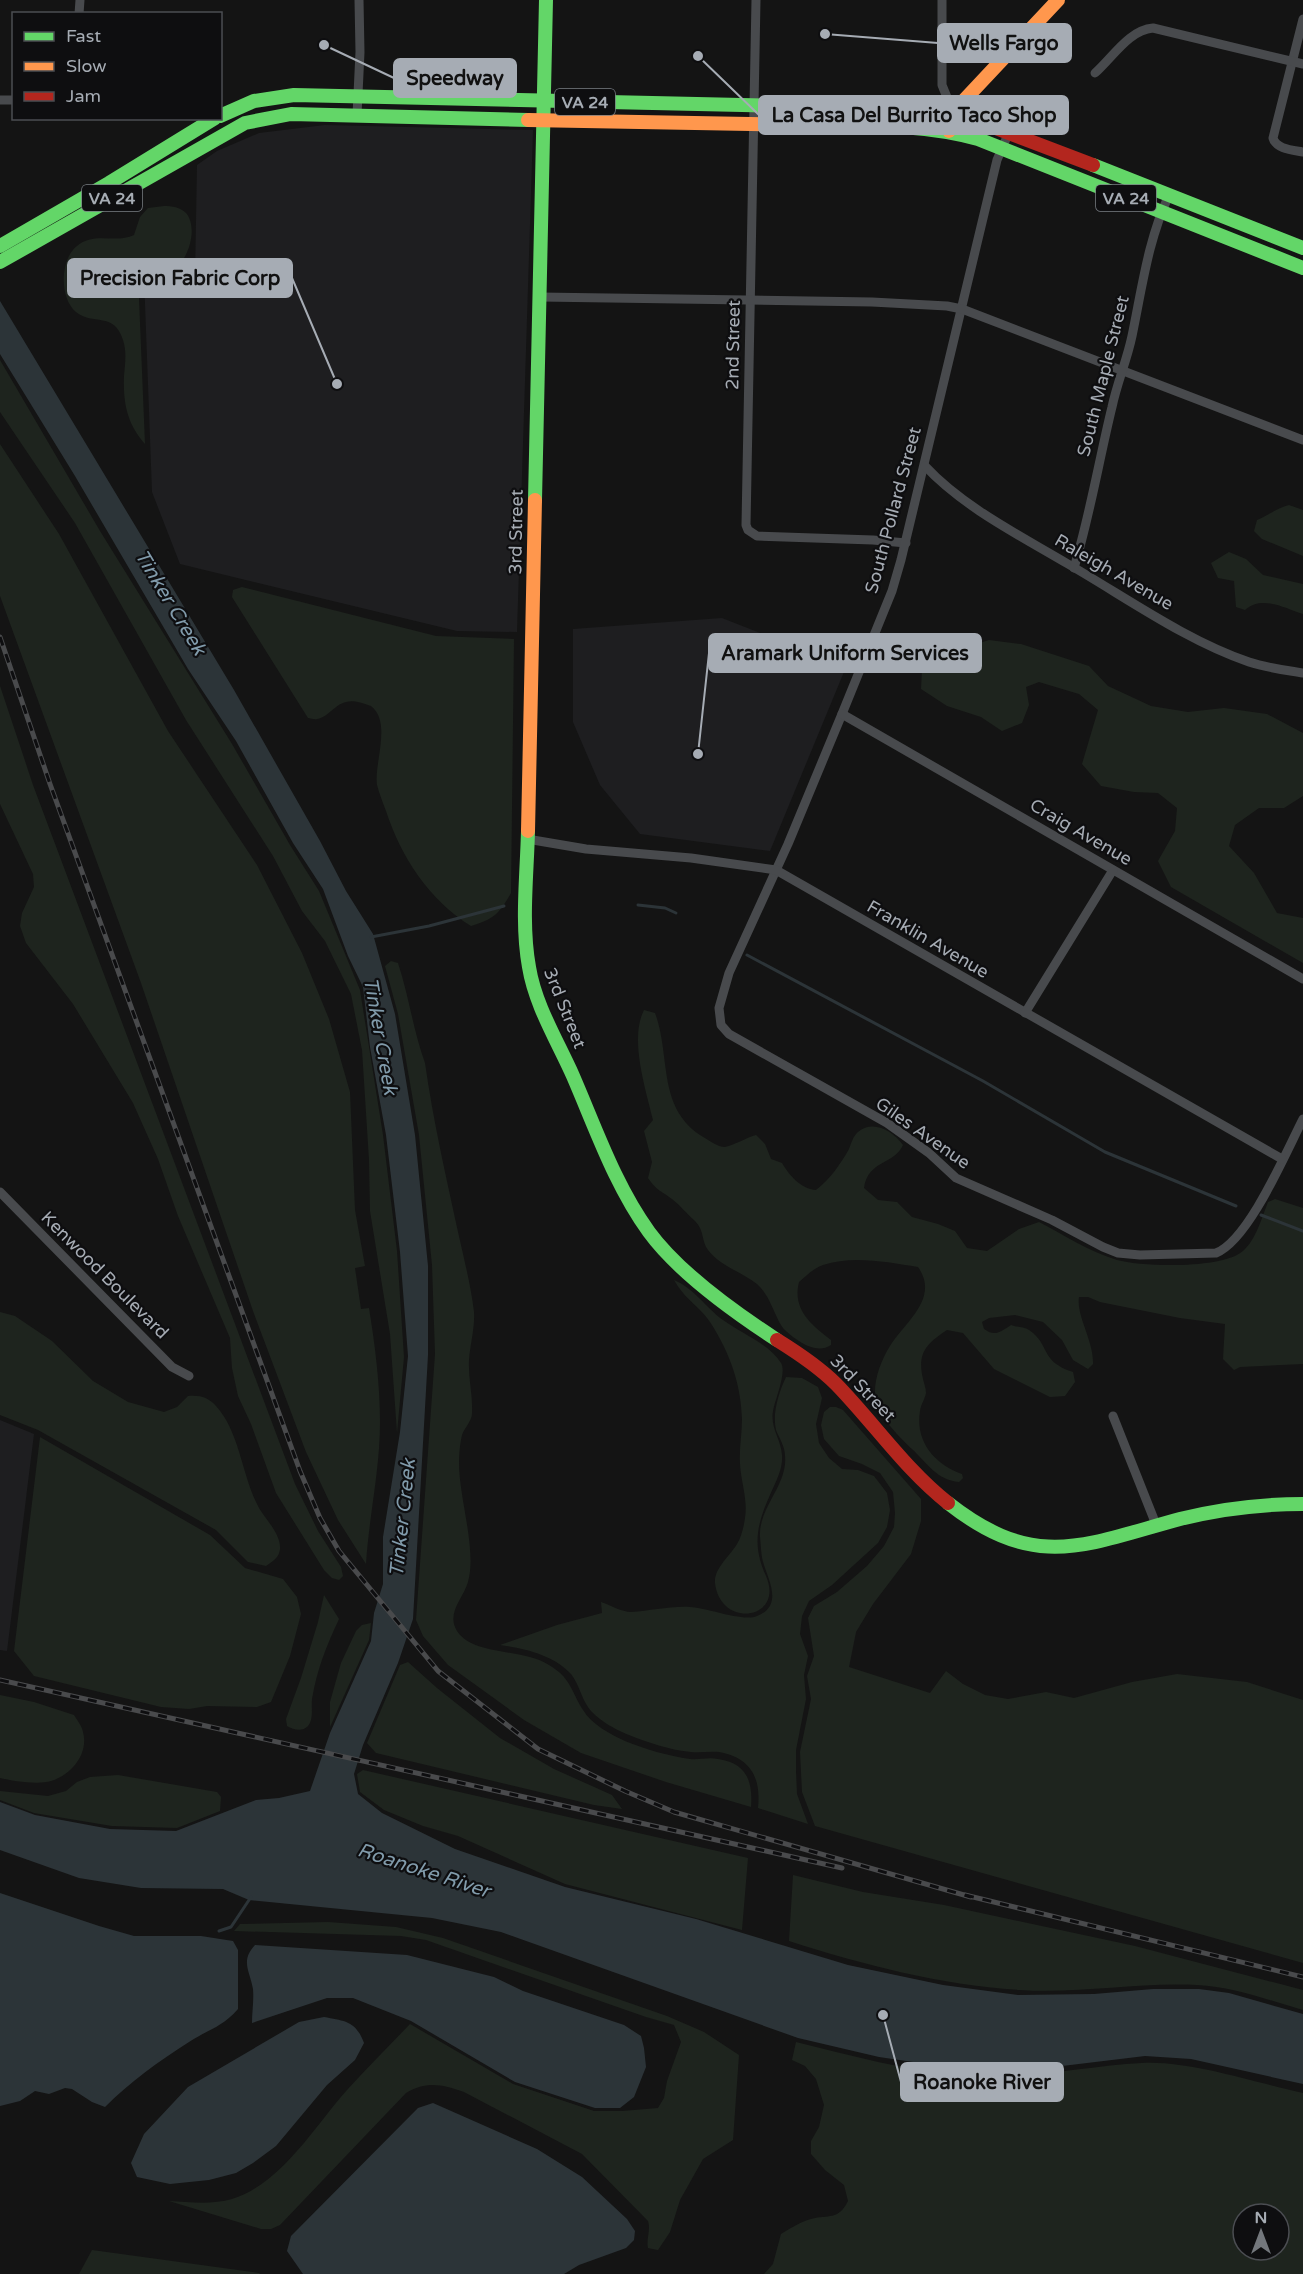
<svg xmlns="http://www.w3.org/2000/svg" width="1303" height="2274" viewBox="0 0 1303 2274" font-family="'Varela Round',sans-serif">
	<rect width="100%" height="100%" fill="#141414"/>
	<g fill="#1e1e20">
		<path d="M325,125L533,130L517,632L457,631L180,564L152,492L144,277H195L197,165L217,151L259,133Z"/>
		<path d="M722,618L846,667L770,851L640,834L600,785L573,722V629Z"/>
		<path d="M0,1420L34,1434L7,1651L0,1650Z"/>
	</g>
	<g fill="#1e241e" fill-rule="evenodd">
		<path d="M164,206C172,206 180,207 186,213C199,228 188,263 171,271C163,275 147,273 138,274L145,444C127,424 123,403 124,376C125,364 127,352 123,340C114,311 93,326 76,312C59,298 60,259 77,246C94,231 116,244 134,235L140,217L148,208Z"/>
		<path d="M0,360L100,531L232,744L290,845L319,891L360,990L383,1135L397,1251L404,1357L397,1433L390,1334L370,1211L369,1160L362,1050L351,994L325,941L302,911L273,856L186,720L75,523L0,412Z"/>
		<path d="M0,444L59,534L168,731L257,865L302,953L329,1019L350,1092L355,1210L365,1266L355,1268L361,1309L369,1308C375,1345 380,1384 380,1422C380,1470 369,1516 366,1564L338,1520L306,1452L253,1311L141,983L0,596Z"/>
		<path d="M1289,505L1303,510V556L1262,539L1254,531L1257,520C1269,515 1277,508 1289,505Z"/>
		<path d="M1229,552L1246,559L1263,575L1303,584V614C1284,608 1262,595 1245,610L1236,607L1234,581L1218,578L1211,563Z"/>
		<path d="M242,587L436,636L514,639L511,893C499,914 494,919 471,926C429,900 401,857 386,811C383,803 379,793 377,785C374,762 392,722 371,706C370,706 363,703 362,703C337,695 333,716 317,719C314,720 311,718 308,718L232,597L233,590Z"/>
		<path d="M989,640L1021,644L1089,666L1108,686L1151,706L1188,712L1224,708L1267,714L1303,733V796L1284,808H1259L1235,825L1229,846L1254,873L1277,913L1303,918V963L1171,887L1158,861L1175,831L1177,808L1158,793L1134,792L1101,786L1082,764L1098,710L1079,694L1039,682L1026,687L1029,705L1022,723L1002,731L981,717L947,706L921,689L922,669L955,651Z"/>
		<path d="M0,686L33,785L295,1484L318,1531L341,1567L343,1576L339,1580L332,1578L324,1570L276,1493L251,1424L238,1396L232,1368L230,1338L178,1216L158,1159L133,1103L73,1004L26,943L20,926L22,913L34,887L33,874L0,804Z"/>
		<path d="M391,961L398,963C409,996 413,1030 425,1063C433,1120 446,1176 458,1232C464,1259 471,1286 474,1312C475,1328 470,1345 469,1360C468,1378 473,1395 472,1413C472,1421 465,1427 462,1435C460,1443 459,1454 459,1463C459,1498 477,1550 468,1582C463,1599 446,1613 457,1631C473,1656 522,1648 549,1665C571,1678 571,1691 583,1710C591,1724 610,1734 625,1741C645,1749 668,1756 690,1759C699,1760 709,1757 718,1759C747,1763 753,1782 751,1807L666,1782L581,1753L524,1720L448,1665L423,1636L416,1620L435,1354L432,1265L419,1135L398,1014L385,966Z"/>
		<path d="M644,1010L655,1013C671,1056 657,1106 700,1135C707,1139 717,1147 725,1147C732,1146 748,1137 756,1135L765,1144L771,1159L782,1163C789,1175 801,1189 816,1190C830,1179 840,1165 849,1149C851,1144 853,1136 858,1132C873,1119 893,1131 903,1145C894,1165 868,1160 864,1188L878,1200L897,1202L912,1217L938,1224L955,1231L967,1248L987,1251L1019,1229L1039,1222C1064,1235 1090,1252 1117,1260C1143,1267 1223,1269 1243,1251C1256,1240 1262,1217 1268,1202L1275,1199L1303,1208V1364L1240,1367L1234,1370L1223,1359L1225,1324L1180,1318L1100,1302L1088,1297H1079C1076,1316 1094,1341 1093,1364L1088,1369L1073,1360L1062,1340L1043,1322L1015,1315L989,1318L982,1322L984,1329C995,1337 1000,1332 1011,1325C1016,1327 1024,1327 1029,1330C1051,1345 1039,1361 1073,1372L1075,1382L1065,1396L1050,1397L994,1369L963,1333L947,1330C926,1344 917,1353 923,1379C924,1384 926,1388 926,1393C925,1399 921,1404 920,1411C915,1441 934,1464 962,1474L963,1478L959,1482C937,1480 928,1464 912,1449C902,1440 879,1416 876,1403C872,1384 880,1362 890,1346C905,1322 940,1298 918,1267C888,1262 852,1255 823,1265C814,1268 806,1276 799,1282C792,1309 811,1325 831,1340V1345C816,1355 797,1341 786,1331C776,1323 772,1297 757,1284C742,1272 720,1266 708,1250C701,1241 705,1231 695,1221C687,1214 680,1205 672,1199C660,1190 657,1191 648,1178L652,1162L644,1131L653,1120C646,1090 629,1039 644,1010Z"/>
		<path d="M674,1280C694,1288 706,1308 723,1320C742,1334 768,1343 781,1363C787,1373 775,1399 773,1411C770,1428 781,1439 782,1455C783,1466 778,1477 774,1486C759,1519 750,1541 766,1576C785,1620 720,1629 715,1583C714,1568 730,1556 737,1544C741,1538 744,1526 745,1518C748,1500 741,1482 740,1464C739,1449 742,1434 742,1419C741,1384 730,1354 712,1325C702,1308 685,1300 674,1280Z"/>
		<path d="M0,1312L15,1316L52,1341L93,1381L128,1402L164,1412L177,1407L188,1396C200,1395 208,1397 216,1406C240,1432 242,1477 259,1508C266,1520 281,1534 280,1549C279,1558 273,1561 266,1566L248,1562L216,1530L38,1430L0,1415Z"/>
		<path d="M786,1377L802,1378L818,1387L822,1398L816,1424L819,1443L829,1458L842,1469L858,1470L874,1476L887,1493L890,1510L887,1527L878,1543L832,1585L809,1601L802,1616L800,1634L808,1656L804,1675L806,1699L796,1750V1771L797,1794L808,1824L758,1808C761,1779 752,1758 719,1752C710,1751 700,1753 691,1752C670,1750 649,1743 629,1735C616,1730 596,1719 588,1707C581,1697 579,1684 571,1674C554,1655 524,1648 500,1645L557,1625L602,1613L601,1602C610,1605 622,1612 631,1612C651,1611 669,1606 690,1607C708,1608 743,1622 757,1616C783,1606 769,1581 764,1565C761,1557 761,1546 760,1537C758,1508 788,1485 785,1456C785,1446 779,1438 776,1430C772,1413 779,1392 786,1377Z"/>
		<path d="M830,1407H836L843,1410L921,1499V1521L911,1554L873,1604L856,1632L849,1667L930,1693L946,1671L963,1684L985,1695L1008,1699L1046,1692L1074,1698L1132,1682L1177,1674L1247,1682L1303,1700V1963L815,1826L802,1792L800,1752L811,1699L807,1676L814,1656L808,1618L814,1606L837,1592L867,1566L884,1546L894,1527L895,1513L893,1492L880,1473L862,1464L839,1456L824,1439L821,1425L824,1412Z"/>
		<path d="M40,1437L210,1535L245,1568L283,1579L297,1597L301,1614L290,1656L271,1702L257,1707L207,1706L189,1709L161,1707L34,1676L14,1651Z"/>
		<path d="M324,1595L339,1619C326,1647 317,1669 312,1699C311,1707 314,1719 308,1726C302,1732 294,1730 287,1726L286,1719L301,1678L318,1622Z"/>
		<path d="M371,1623L369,1640L330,1727V1702L341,1663L356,1631L362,1625Z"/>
		<path d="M408,1662L437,1688L500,1738L554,1769L612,1795L622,1809L594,1805L376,1753L367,1743L400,1665Z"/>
		<path d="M0,1695L34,1702L74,1715C77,1720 82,1726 83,1732C89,1754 71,1775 51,1781C38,1785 13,1781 0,1778Z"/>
		<path d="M363,1770L748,1858L742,1930L565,1884L458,1836L423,1826L384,1810L360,1792L357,1774Z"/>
		<path d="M118,1775L217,1792L221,1797L220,1811L177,1828L112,1826L34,1813L0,1800V1791L48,1796L66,1791L77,1782L90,1777Z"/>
		<path d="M793,1875L863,1892L944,1905L1135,1946L1303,1990V2010C1268,2000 1234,1987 1197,1985C1138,1982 1079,1994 1020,1990C941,1985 864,1965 789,1941Z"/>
		<path d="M328,1922L396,1927L443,1938L667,2016L704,2032L739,2055L733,2140L703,2159L680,2200L670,2232L658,2250L648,2248C646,2239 651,2230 648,2221L582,2154L464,2092C442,2084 426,2081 406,2093L280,2225L271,2229H261L169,2201C189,2202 212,2205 232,2199C282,2183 314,2127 347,2090C367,2068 389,2046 410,2024L513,2084L594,2111H622L658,2108L664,2098L667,2081L681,2042L674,2025L646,2017L426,1940L401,1936L234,1931L240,1924Z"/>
		<path d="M796,2042C852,2056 908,2071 966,2076C1025,2081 1083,2066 1142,2063C1188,2060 1257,2083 1303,2093V2274H764L773,2264L781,2234C791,2228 800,2222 811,2219C829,2214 838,2221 848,2201L844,2185L825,2170L811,2154V2141L819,2127L824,2105L816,2079L805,2066L792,2060ZM1243,2214H1279V2250H1243Z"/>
		<path d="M92,2250L259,2273L260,2274H79Z"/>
	</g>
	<g fill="#2c3438">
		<path d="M0,301L234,690L320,841L346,891L373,934L395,1014L415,1135L428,1266V1355L413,1619L398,1663L363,1745L354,1774L358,1794L382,1813L455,1849L565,1887L696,1919L848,1965L943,1985L1018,1995L1094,1994L1153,1989H1199L1229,1993L1303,2014V2084L1191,2059L1145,2056L1029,2070H968L879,2057L798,2038L501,1932L432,1918L249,1900L223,1889L141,1888L79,1878L0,1850V1802L35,1815L110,1829L176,1831L256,1800L279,1798L310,1791L330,1733L371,1641L374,1613L383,1584V1537L400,1432L408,1356L400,1252L386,1135L370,1047L363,987L348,956L323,889L293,843L236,741L188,669L75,476L0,354Z"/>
		<path d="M0,1893L99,1926L134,1936H201L233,1941L238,1950V2009C221,2028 209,2029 189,2042C159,2061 130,2082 105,2107L92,2102L72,2089L65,2088L49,2094L35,2091L20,2101L0,2106Z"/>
		<path d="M255,1945L407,1955L494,1977L523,1991L624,2025L641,2036L644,2048L646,2067L634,2097L620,2108H595L515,2082L411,2021L353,1998H327L252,2023C252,2012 254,2000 253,1989C250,1971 240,1961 255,1945Z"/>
		<path d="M324,2017C345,2021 356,2021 364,2043L355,2060L327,2085L276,2146L253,2163L236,2173L209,2180L170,2184L137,2177L131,2163L144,2134L188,2087L299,2022Z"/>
		<path d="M433,2103L537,2149L582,2177L627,2219L635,2231L634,2240L626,2248L579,2265L564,2274H303L287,2251L291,2236L418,2108Z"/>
	</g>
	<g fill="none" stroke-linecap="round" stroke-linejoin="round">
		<g stroke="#2c3438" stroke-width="3">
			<path d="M638,905L665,908L676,913"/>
			<path d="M371,937L429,926L504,906"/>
			<path d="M747,955L983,1081L1105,1152L1236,1206"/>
			<path d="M1261,1215L1303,1231"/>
			<path d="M219,1931L231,1927L251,1897"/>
		</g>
		<g stroke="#484a4d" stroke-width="9">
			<path d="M756,0L746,525L748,530L757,536L873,540L906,543"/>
			<path d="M942,0V85L953,112"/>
			<path d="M79,14L80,0"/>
			<path d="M1303,19L1273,138C1276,149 1292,150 1303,152"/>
			<path d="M1095,73C1113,57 1129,30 1153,28L1303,64"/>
			<path d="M0,100H14"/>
			<path d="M357,115L360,52L359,0"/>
			<path d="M1009,132L997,160L901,560L892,591L842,714L788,844L729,973L719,1008L721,1025L729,1034L887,1123L929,1153L956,1178L1052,1220L1103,1247L1118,1253L1140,1255L1216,1253C1249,1240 1286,1152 1303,1119"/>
			<path d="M540,297L872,302L947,306L962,309L1303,440"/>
			<path d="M925,466C963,507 1021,536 1068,564C1127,598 1185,640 1249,662C1267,668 1285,670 1303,673"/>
			<path d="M1074,568C1090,515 1099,460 1112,407C1117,383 1127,360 1132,336C1142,288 1148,240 1169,195"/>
			<path d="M842,714L1303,979"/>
			<path d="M527,839L586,849L691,858L776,870L1282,1159"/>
			<path d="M1025,1013L1113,870"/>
			<path d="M0,1192L172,1367L189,1376"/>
			<path d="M1113,1416L1157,1527"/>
		</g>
		<g stroke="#63d668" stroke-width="14">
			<path d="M220,116L254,101L294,95L920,109L953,112L964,116"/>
			<path d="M799,125C860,126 920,123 978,139L1303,268"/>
			<path d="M1093,165L1303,248"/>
			<path d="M0,246L109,183L215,118"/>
			<path d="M0,262L245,123L291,114L528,120"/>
			<path d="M535,500L546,0"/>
			<path d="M528,831C527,875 521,923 529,967C535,1005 558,1042 573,1076C596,1129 615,1185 649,1232C679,1273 734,1312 777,1340"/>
			<path d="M948,1503C1036,1572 1084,1545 1180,1519C1220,1509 1262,1504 1303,1504"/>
		</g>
		<g stroke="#ff974d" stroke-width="14">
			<path d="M528,120L799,125"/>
			<path d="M949,131L953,112L1058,0"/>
			<path d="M528,831L535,500"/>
		</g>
		<g stroke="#b3261e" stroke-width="14">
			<path d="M964,116L1093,165"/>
			<path d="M777,1340C798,1353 819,1367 836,1384C874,1423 905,1469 948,1503"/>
		</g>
		<g stroke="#494a4c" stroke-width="5">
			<g id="rail">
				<path d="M0,637L50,784L300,1471L320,1518L339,1551L438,1671L538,1749L625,1791L674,1812L971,1897"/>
				<path d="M0,1680L842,1868"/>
				<path d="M965,1895L1303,1977"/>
			</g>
		</g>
		<use href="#rail" stroke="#0e0e10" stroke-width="3" stroke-dasharray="9" stroke-linecap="butt"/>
	</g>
	<g text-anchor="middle" stroke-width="4.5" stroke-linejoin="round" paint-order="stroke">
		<g fill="#0e0e10" stroke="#787d83" stroke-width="1.5">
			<rect x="555" y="89" width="60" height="26" rx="4.5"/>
			<rect x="82" y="185" width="60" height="26" rx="4.5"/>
			<rect x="1096" y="185" width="60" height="26" rx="4.5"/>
		</g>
		<g font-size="16" font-weight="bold" fill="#a6acb4">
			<text x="585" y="108">VA 24</text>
			<text x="112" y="204">VA 24</text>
			<text x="1126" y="204">VA 24</text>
		</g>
		<g font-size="18" fill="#a6acb4" stroke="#0e0e10">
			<text transform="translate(733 345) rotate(-89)" y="6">2nd Street</text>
			<text transform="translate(1103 376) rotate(-76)" y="6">South Maple Street</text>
			<text transform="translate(893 510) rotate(-75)" y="6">South Pollard Street</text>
			<text transform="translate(516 532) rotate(-89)" y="6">3rd Street</text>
			<text transform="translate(1114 572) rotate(30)" y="6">Raleigh Avenue</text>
			<text transform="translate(1081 832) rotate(30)" y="6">Craig Avenue</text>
			<text transform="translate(928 939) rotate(30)" y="6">Franklin Avenue</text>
			<text transform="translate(565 1008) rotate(68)" y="6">3rd Street</text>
			<text transform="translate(923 1133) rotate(35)" y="6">Giles Avenue</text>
			<text transform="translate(105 1275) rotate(45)" y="6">Kenwood Boulevard</text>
			<text transform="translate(863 1388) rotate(46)" y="6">3rd Street</text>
		</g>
		<g font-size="20" font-style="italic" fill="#819bab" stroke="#0e0e10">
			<text transform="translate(171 602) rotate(59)" y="7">Tinker Creek</text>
			<text transform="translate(381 1036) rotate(80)" y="7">Tinker Creek</text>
			<text transform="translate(402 1518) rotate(-84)" y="7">Tinker Creek</text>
			<text transform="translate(424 1870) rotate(18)" y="7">Roanoke River</text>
		</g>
	</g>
	<path fill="none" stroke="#a6acb4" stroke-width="2" d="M825 34L938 43M324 45L394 78M698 56L759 115M337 384L292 278M698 754L709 653M883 2015L901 2082"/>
	<g fill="#a6acb4" stroke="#0e0e10" stroke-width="2">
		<circle cx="825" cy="34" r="6"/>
		<circle cx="324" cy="45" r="6"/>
		<circle cx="698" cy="56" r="6"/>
		<circle cx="337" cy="384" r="6"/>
		<circle cx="698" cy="754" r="6"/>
		<circle cx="883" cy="2015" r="6"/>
	</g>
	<g fill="#a6acb4" stroke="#a6acb4" stroke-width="2">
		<rect x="938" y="24" width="133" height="38" rx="6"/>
		<rect x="394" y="59" width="122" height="38" rx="6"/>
		<rect x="759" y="96" width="309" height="38" rx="6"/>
		<rect x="68" y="259" width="224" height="38" rx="6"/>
		<rect x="709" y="634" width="272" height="38" rx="6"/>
		<rect x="901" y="2063" width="162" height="38" rx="6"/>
	</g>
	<g font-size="20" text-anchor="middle" font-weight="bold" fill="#111">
		<text x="1004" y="50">Wells Fargo</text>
		<text x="455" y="85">Speedway</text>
		<text x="914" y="122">La Casa Del Burrito Taco Shop</text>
		<text x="180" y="285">Precision Fabric Corp</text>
		<text x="845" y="660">Aramark Uniform Services</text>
		<text x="982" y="2089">Roanoke River</text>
	</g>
	<rect x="12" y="12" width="210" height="108" fill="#0e0e10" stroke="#4b4d52" stroke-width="1.5"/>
	<rect x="24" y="32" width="30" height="9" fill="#63d668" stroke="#4b4d52" stroke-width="1.5"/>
	<text x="66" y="42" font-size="18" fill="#a6acb4">Fast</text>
	<rect x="24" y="62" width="30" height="9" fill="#ff974d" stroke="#4b4d52" stroke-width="1.5"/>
	<text x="66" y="72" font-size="18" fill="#a6acb4">Slow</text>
	<rect x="24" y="92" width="30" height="9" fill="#b3261e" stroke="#4b4d52" stroke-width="1.5"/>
	<text x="66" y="102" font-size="18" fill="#a6acb4">Jam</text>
	<g transform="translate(1261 2232)"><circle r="28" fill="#0e0e10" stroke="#4b4d52" stroke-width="1.5"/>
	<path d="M0-4.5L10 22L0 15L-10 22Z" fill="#73777c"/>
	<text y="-9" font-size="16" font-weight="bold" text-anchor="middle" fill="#a6acb4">N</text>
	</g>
</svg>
